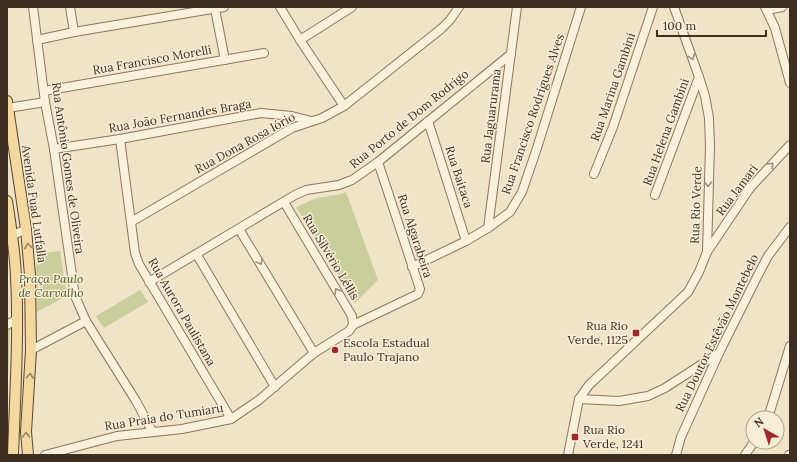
<svg xmlns="http://www.w3.org/2000/svg" width="797" height="462" viewBox="0 0 797 462" font-family="Lora,serif">
	<rect width="100%" height="100%" fill="#f0e4c8"/>
	<g fill="#c9cf9b">
		<path d="M346,192L378,280L355,303L296,207L317,198L341,194Z"/>
		<path d="M60,251L67,296L37,312L36,254Z"/>
		<path d="M140,290L148,302L104,328L96,316Z"/>
		<path d="M10,327L7,409V329Z"/>
	</g>
	<g fill="none" stroke-linecap="round" stroke-linejoin="round">
		<g stroke="#8d765c" stroke-width="10">
			<g id="minor">
				<path d="M33,7L45,102L54,149L75,296L86,321L136,401L152,431"/>
				<path d="M70,7L74,32"/>
				<path d="M280,7L300,40L344,106"/>
				<path d="M765,7L775,28L790,83"/>
				<path d="M215,9L225,60"/>
				<path d="M767,10L782,7"/>
				<path d="M37,40L74,32L224,7"/>
				<path d="M300,40L352,7"/>
				<path d="M44,91L264,53"/>
				<path d="M8,108L45,102"/>
				<path d="M428,121L466,241"/>
				<path d="M120,139L135,253L139,264L231,419"/>
				<path d="M54,149L120,139L261,113L292,116L311,121"/>
				<path d="M594,174L613,127L653,7"/>
				<path d="M655,195L699,77"/>
				<path d="M284,202L352,316L353,325"/>
				<path d="M131,222L280,135L292,128L322,118L344,106L441,29L450,20L459,7"/>
				<path d="M488,228L517,7"/>
				<path d="M239,229L314,353"/>
				<path d="M7,238L26,229"/>
				<path d="M707,252L750,188L790,145"/>
				<path d="M197,255L275,387"/>
				<path d="M412,267L466,241L488,228L510,212L522,192L537,148L581,7"/>
				<path d="M149,282L295,195L306,190L339,185L352,180L378,162L511,54"/>
				<path d="M7,325L17,319"/>
				<path d="M31,350L86,321"/>
				<path d="M579,399L619,401L648,396L665,388L719,353"/>
				<path d="M768,418L790,346"/>
				<path d="M45,455L117,436L182,429L231,419L259,400L314,353L349,331L353,325L418,294L420,289L378,162"/>
				<path d="M568,455L579,399L589,385L688,292L699,272L707,252L710,146L709,118L705,96L699,77L674,7"/>
				<path d="M676,455L681,437L719,353L758,275L768,256L790,227"/>
				<path d="M745,455L754,442"/>
				<path d="M789,455H790"/>
			</g>
		</g>
		<g stroke="#5b4430" stroke-width="12">
			<g id="major">
				<path d="M7,101L26,229L30,275L31,350L26,432L28,455"/>
				<path d="M7,201C11,226 15,251 16,277C19,336 15,396 13,455"/>
			</g>
		</g>
		<use href="#minor" stroke="#faf1dc" stroke-width="8"/>
		<use href="#major" stroke="#f3d9a0" stroke-width="10"/>
	</g>
	<defs><path id="oneway-chevron" d="M-2-3.5L2.5 0L-2 3.5" fill="none" stroke-width="1.6" stroke-linecap="round" stroke-linejoin="round"/></defs>
	<g stroke="#9c907e">
		<use href="#oneway-chevron" transform="translate(692 57) rotate(69)"/>
		<use href="#oneway-chevron" transform="translate(771 165) rotate(-47)"/>
		<use href="#oneway-chevron" transform="translate(708 184) rotate(92)"/>
		<use href="#oneway-chevron" transform="translate(260 262) rotate(59)"/>
		<use href="#oneway-chevron" transform="translate(337 291) rotate(-121)"/>
	</g>
	<g stroke="#988460">
		<use href="#oneway-chevron" transform="translate(28 246) rotate(-98)"/>
		<use href="#oneway-chevron" transform="translate(30 376) rotate(-86)"/>
		<use href="#oneway-chevron" transform="translate(26 435) rotate(-92)"/>
	</g>
	<g fill="#9e2a2b" stroke="#f7eed8" stroke-width="1.5">
		<rect x="632" y="329" width="8" height="8" rx="2"/>
		<circle cx="335" cy="350" r="4"/>
		<rect x="571" y="433" width="8" height="8" rx="2"/>
	</g>
	<g text-anchor="middle" stroke-width="3" stroke-linejoin="round" paint-order="stroke">
		<g font-size="12" fill="#3d2e20" stroke="#f7eed8">
			<text transform="translate(152 60) rotate(-10)" y="4">Rua Francisco Morelli</text>
			<text transform="translate(613 87) rotate(-71)" y="4">Rua Marina Gambini</text>
			<text transform="translate(533 114) rotate(-71)" y="4">Rua Francisco Rodrigues Alves</text>
			<text transform="translate(180 116) rotate(-10)" y="4">Rua João Fernandes Braga</text>
			<text transform="translate(491 116) rotate(-83)" y="4">Rua Jaguarurama</text>
			<text transform="translate(409 119) rotate(-39)" y="4">Rua Porto de Dom Rodrigo</text>
			<text transform="translate(666 132) rotate(-70)" y="4">Rua Helena Gambini</text>
			<text transform="translate(245 143) rotate(-29)" y="4">Rua Dona Rosa Iório</text>
			<text transform="translate(68 168) rotate(82)" y="4">Rua Antônio Gomes de Oliveira</text>
			<text transform="translate(459 177) rotate(72)" y="4">Rua Baitaca</text>
			<text transform="translate(737 190) rotate(-53)" y="4">Rua Jamari</text>
			<text transform="translate(34 204) rotate(82)" y="4">Avenida Fuad Lutfalla</text>
			<text transform="translate(696 205) rotate(-88)" y="4">Rua Rio Verde</text>
			<text transform="translate(415 236) rotate(72)" y="4">Rua Algarabeira</text>
			<text transform="translate(331 257) rotate(59)" y="4">Rua Silvério Léllis</text>
			<text transform="translate(182 312) rotate(60)" y="4">Rua Aurora Paulistana</text>
			<text transform="translate(717 333) rotate(-64)" y="4">Rua Doutor Estêvão Montebelo</text>
			<text transform="translate(164 417) rotate(-9)" y="4">Rua Praia do Tumiaru</text>
		</g>
		<g font-size="12" font-style="italic" fill="#4d5a26" stroke="#f7eed8">
			<text x="51" y="283">Praça Paulo<tspan x="51" dy="14">de Carvalho</tspan></text>
		</g>
		<g font-size="12" fill="#3d2e20" stroke="#f7eed8" text-anchor="start">
			<text x="628" y="330" text-anchor="end">Rua Rio<tspan x="628" dy="14">Verde, 1125</tspan></text>
			<text x="343" y="347">Escola Estadual<tspan x="343" dy="14">Paulo Trajano</tspan></text>
			<text x="583" y="434">Rua Rio<tspan x="583" dy="14">Verde, 1241</tspan></text>
		</g>
	</g>
	<rect width="797" height="462" fill="none" stroke="#3d2e20" stroke-width="16"/>
	<g transform="translate(765 430) rotate(321)"><circle r="19" fill="#f7eed8" stroke="#ada18e"/>
	<path d="M0-3L7 15L0 10L-7 15Z" fill="#9e2a2b"/>
	<text y="-6" font-size="11" font-weight="bold" text-anchor="middle" fill="#3d2e20">N</text>
	</g>
	<path d="M657 30v6h109v-6" fill="none" stroke="#3d2e20" stroke-width="2"/>
	<text x="663" y="30" font-size="12" fill="#3d2e20" stroke="#f7eed8" stroke-width="3" paint-order="stroke">100 m</text>
</svg>
